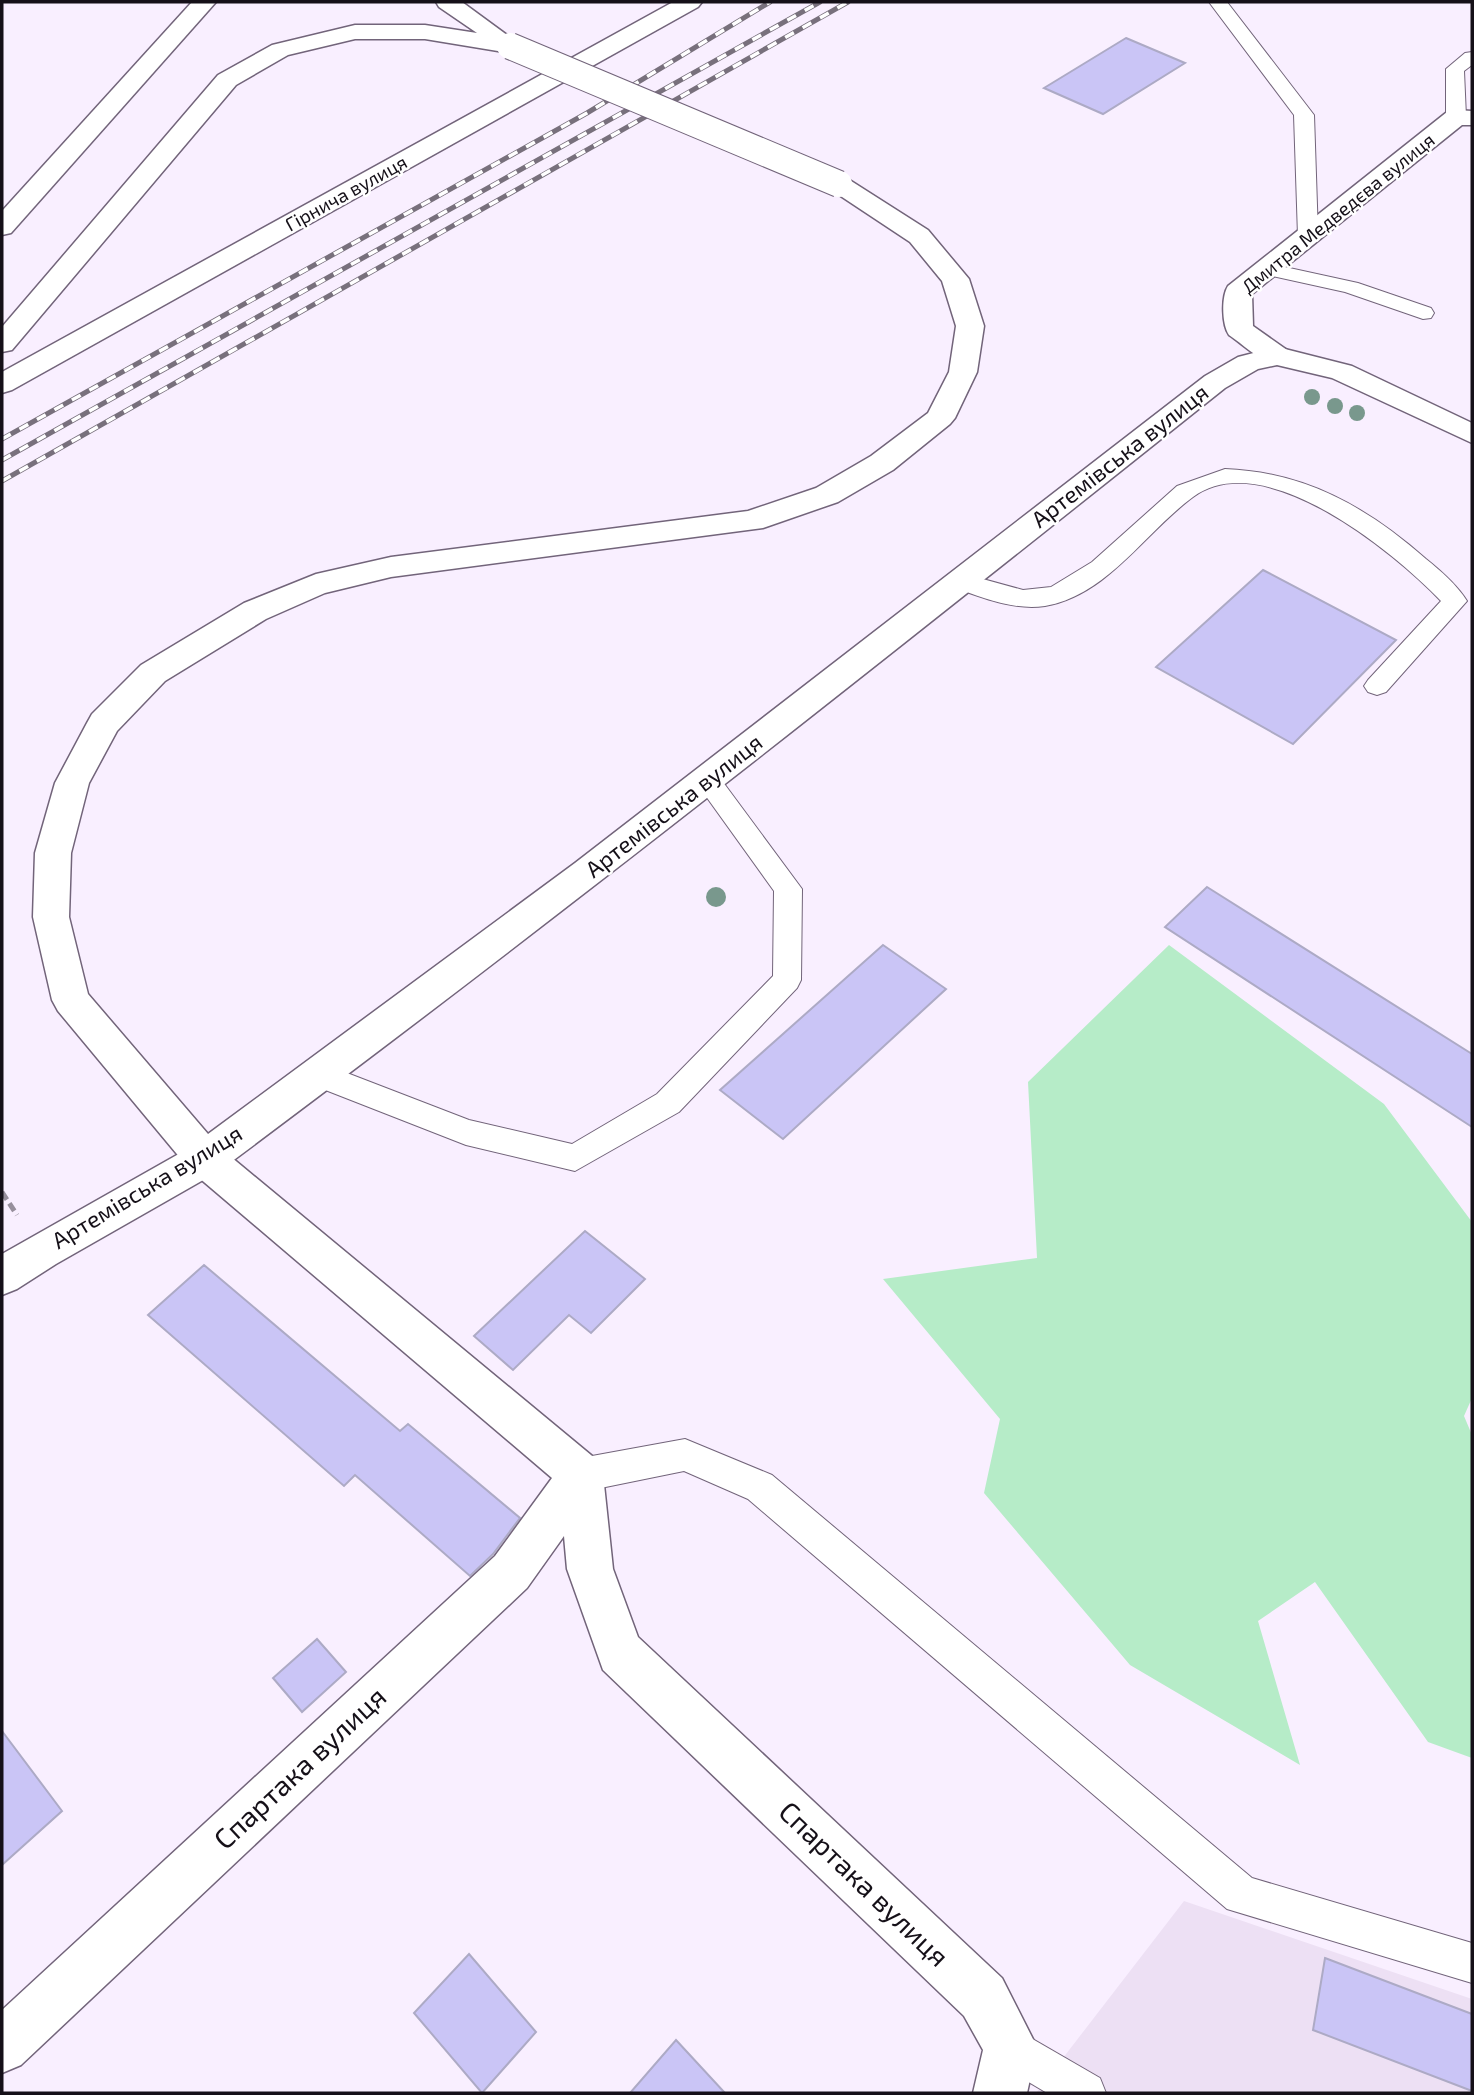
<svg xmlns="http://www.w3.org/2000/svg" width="1474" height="2095" viewBox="0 0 1474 2095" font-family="'Exo 2',sans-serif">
	<rect width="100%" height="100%" fill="#f9efff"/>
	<path fill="#ede0f4" d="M1184,1901L1472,1999V2093H1036Z"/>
	<path fill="#b6ecc8" d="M1169,945L1384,1104L1472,1222V1398L1464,1416L1472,1435V1758L1428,1742L1315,1582L1258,1621L1300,1765L1130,1665L984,1493L1000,1419L883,1279L1037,1258L1028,1082Z"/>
	<g fill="#cac5f6" stroke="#adaac5" stroke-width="2">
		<path d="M1126,38L1185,63L1103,114L1044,88Z"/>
		<path d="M1263,570L1396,640L1293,744L1156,667Z"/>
		<path d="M1207,887L1472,1054V1127L1165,927Z"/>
		<path d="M883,945L946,989L783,1139L720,1090Z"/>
		<path d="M585,1231L645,1279L591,1333L569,1315L513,1370L474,1336Z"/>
		<path d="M204,1265L400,1431L408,1424L520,1518L493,1554L470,1576L355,1475L344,1486L148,1315Z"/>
		<path d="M317,1639L346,1672L302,1712L273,1678Z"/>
		<path d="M2,1731L62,1811L2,1865Z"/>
		<path d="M469,1954L536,2032L482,2093L414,2013Z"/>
		<path d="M1325,1958L1472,2014V2091L1313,2030Z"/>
		<path d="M676,2040L725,2093H630Z"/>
	</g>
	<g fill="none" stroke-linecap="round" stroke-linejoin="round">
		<g stroke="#72647a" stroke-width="2">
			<g id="lane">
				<path d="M1209,2H1227L1314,115L1318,236L1315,240H1301L1298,236L1294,115Z"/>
				<path d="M1472,52V65L1464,71L1466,117L1456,123L1449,121L1446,117V69L1465,53Z"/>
				<path d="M1266,263L1358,283L1431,308L1434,313L1431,318L1423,319L1345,292L1259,273L1256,269L1259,265Z"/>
				<path d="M1225,469C1305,472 1367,507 1426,559C1441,571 1457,585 1467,601L1386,692L1377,695L1368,692L1364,686L1368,680L1441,601C1394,552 1264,445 1193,497C1145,532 1108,595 1045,606C1014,611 982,597 952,587L949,581L952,575L961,573L1023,590L1051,587L1092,562L1177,486Z"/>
				<path d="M708,771L717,774L802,889L801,980L797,988L679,1112L575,1171L466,1145L310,1084L306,1075L310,1066L321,1063L469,1120L572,1144L657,1094L773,976L774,891L695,781L699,774Z"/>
				<path d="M685,1439L772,1475L1252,1878L1472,1943V1983L1227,1909L748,1499L684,1471L581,1492L569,1487L564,1475L569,1463L581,1458Z"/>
				<path d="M1010,2026L1100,2078L1106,2093H1047L995,2062L989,2047L995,2032Z"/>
			</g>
		</g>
		<g stroke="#72647a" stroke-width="3">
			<g id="street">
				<path d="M1456,110L1472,111V125H1462L1252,294L1253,326L1287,350L1291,356L1287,362C1265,368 1247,347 1229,335C1222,325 1221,297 1228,286L1447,112Z"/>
				<path d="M205,1142L219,1147L597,1460L603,1475L613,1569L638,1637L1002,1978L1037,2047L1027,2093H973L983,2050L964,2016L603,1670L567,1569L564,1536L527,1588L21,2065L2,2073V2010L495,1556L552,1478L191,1171L185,1159L191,1147Z"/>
			</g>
		</g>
		<g stroke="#72647a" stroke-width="3">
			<g id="secondary">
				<path d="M673,2H702L698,7L12,390L2,393V372Z"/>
				<path d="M205,1142L219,1147L225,1159L219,1171L56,1264L17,1289L2,1295V1254L191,1147Z"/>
			</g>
		</g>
		<g stroke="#72647a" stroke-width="3">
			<g id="primary">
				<path d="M192,2H216L11,233L2,235V211Z"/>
				<path d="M436,2H462L522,46L518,51L510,53L425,39H355L288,55L236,85L12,350L2,352V327L218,75L272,45L355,25H425L477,33L439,7Z"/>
				<path d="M839,176L848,179L928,230L969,279L984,326L977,372L955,418L950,424L893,470L838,502L763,528L391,577L325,593L266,619L165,681L117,731L89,783L71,853L69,917L88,994L208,1134L575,863L1205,376L1238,357L1277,347L1352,366L1472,423V443L1332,378L1277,365L1258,369L1225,388C893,653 560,917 219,1171L205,1176L191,1171L58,1011L52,1000L33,917L35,853L55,783L87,723L92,714L141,665L244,603L316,574L391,557L748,511L816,488L871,456L928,413L949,372L956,326L942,281L910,242L830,189L826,184L830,179Z"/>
			</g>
		</g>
		<path stroke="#978f9c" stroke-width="5" stroke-dasharray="9 4.5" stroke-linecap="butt" d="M2,1192L17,1215"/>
		<use href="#lane" fill="#fff" fill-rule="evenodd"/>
		<use href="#street" fill="#fff" fill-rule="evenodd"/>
		<use href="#secondary" fill="#fff" fill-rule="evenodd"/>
		<use href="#primary" fill="#fff" fill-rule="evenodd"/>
		<g stroke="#78707c" stroke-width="5">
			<g id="rail">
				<path d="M2,439L587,113L770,2"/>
				<path d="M2,460L820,2"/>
				<path d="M2,481L848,2"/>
			</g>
		</g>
		<use href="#rail" stroke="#fff" stroke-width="3.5" stroke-dasharray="10" stroke-linecap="butt"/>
		<g stroke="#72647a" stroke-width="28" stroke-linecap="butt">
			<path id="primary-bridge" d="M510,46L839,184"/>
		</g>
		<use href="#primary-bridge" stroke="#fff" stroke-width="26"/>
	</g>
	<g fill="#79988d">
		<circle cx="1312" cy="397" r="8"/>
		<circle cx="1335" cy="406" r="8"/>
		<circle cx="1357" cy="413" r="8"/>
		<circle cx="716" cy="897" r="10"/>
	</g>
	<g text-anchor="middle" stroke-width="5" stroke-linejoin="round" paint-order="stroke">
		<g font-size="19" fill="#151018" stroke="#fff">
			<text transform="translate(346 193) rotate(-29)" y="7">Гірнича вулиця</text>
			<text transform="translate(1338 213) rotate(-39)" y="7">Дмитра Медведєва вулиця</text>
		</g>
		<g font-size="23" fill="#151018" stroke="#fff">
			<text transform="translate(1120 456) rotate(-38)" y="8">Артемівська вулиця</text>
			<text transform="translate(674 806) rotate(-38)" y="8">Артемівська вулиця</text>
			<text transform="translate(147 1187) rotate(-31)" y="8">Артемівська вулиця</text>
		</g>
		<g font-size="28" fill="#151018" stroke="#fff">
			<text transform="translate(300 1768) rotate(-43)" y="10">Спартака вулиця</text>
			<text transform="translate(864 1884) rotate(44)" y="10">Спартака вулиця</text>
		</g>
	</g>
	<rect width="1474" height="2095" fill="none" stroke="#151018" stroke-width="7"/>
</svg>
